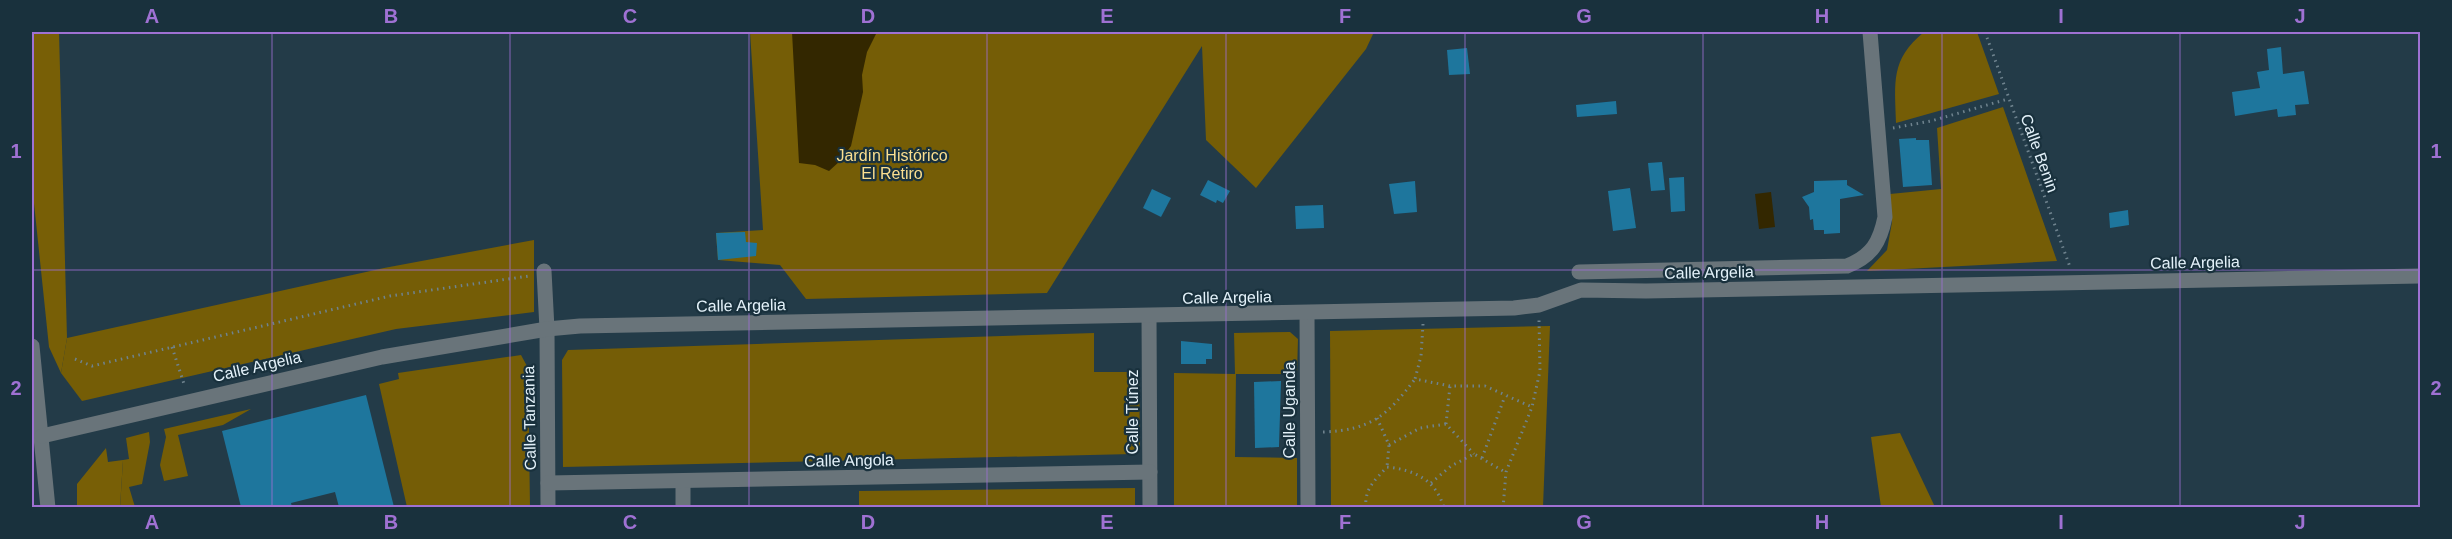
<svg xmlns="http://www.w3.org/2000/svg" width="2452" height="539" viewBox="0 0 2452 539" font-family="Arial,sans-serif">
	<rect width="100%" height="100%" fill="#233b48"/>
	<g fill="#755d06">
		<path d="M750,32H1374L1366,49L1256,188L1206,140L1202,46L1047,293L806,299L780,265L718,260L716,233L763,230Z"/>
		<path d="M1924,32H1977L1999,94L1896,123C1895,82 1890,60 1924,32Z"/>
		<path d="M2003,107L2057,261L1867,271L1887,250L1892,222L1890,194L1941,189L1937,128Z"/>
		<path d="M534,240V312L396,329L82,401L61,373L67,338L384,268Z"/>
		<path d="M1550,326L1543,507H1331L1330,331Z"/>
		<path d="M1290,332L1298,339L1297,374H1236L1235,457L1297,458V507H1174V373L1235,374L1234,333Z"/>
		<path d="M1094,333V372H1139L1140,447L1133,454L563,467L562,360L568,350Z"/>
		<path d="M521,355L528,368L530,507H407L379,384L399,379L398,373Z"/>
		<path d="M251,409L223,425L178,435L188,476L164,481L160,465L166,437L164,429Z"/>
		<path d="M149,432L150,442L142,484L129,487L135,507L120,508L123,460L129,459L126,438Z"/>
		<path d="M1135,488V507H859V491Z"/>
	</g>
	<g fill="#785f06">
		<path d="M32,32H59L67,338L61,373L49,347L32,184Z"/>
		<path d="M1900,433L1935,507H1881L1871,437Z"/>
		<path d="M106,448L108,462L123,460L120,507H77V484Z"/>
	</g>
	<g fill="#332700">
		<path d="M792,32H877L867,52L862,75L863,92L851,146L840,161L829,171L815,165L799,163Z"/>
		<path d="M1771,192L1775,227L1759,229L1755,194Z"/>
	</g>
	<g fill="#1e769d">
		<path d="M2281,47L2283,74L2304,71L2309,104L2295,105L2296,115L2278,117L2277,109L2235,116L2232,92L2260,88L2257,72L2269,70L2267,49Z"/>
		<path d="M1467,48L1470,74L1449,75L1447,50Z"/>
		<path d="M1616,101L1617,114L1577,117L1576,105Z"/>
		<path d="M1916,138V140H1929L1932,185L1903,187L1899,139Z"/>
		<path d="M1662,162L1665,190L1651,191L1648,163Z"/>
		<path d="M1684,177L1685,211L1671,212L1669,178Z"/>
		<path d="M1208,180L1230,191L1223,203L1217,200L1216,203L1200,195Z"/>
		<path d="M1847,180V185L1864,195L1840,199V233L1824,234V230H1814L1813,219L1810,220L1809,207L1802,197L1814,192V181Z"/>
		<path d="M1415,181L1417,212L1394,214L1389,184Z"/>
		<path d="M1630,188L1636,228L1613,231L1608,191Z"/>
		<path d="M1152,189L1171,198L1161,217L1143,208Z"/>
		<path d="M1323,205L1324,228L1296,229L1295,206Z"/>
		<path d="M2128,210L2129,225L2110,228L2109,213Z"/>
		<path d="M745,232L746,242L757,243L756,256L718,260L716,233Z"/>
		<path d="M1181,341L1212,344V359H1206V364H1181Z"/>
		<path d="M1281,381L1279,447L1255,448L1254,382Z"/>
		<path d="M366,395L394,507H339L335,492L291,503L292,507H241L222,431Z"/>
	</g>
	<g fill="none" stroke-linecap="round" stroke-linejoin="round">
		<g stroke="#6f838e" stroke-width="3" stroke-dasharray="1.5 4.5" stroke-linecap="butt">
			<path d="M1985,32L2070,267"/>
			<path d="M1893,128L1931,121L2008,99"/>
			<path d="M1423,324L1421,356L1415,379L1450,386H1485L1532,407"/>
			<path d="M172,347L185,387"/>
			<path d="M75,359L92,366L390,296L529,276"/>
			<path d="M1377,418L1389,445L1387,467"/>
			<path d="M1446,424L1450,386"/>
			<path d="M1323,432C1371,430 1387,416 1415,379"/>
			<path d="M1389,445L1420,428L1446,424L1474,454"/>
			<path d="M1482,458L1505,396"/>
			<path d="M1431,483L1451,466L1474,454L1505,472"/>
			<path d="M1366,508C1364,489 1375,480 1387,467C1415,470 1436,480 1444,508"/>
			<path d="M1503,508L1506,472L1532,407L1540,371L1539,320"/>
		</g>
		<g stroke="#69747a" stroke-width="15">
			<path d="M544,271L547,329L548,508"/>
			<path d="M1579,272L1847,266C1872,256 1880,242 1885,217L1870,32"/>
			<path d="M1307,313L1308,508"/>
			<path d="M1149,316L1150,508"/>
			<path d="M32,346L48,508"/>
			<path d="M42,436L382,357L547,329L580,326L1514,308L1539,305L1581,290L1646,291L2420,276"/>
			<path d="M683,481V508"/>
			<path d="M548,483L1150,472"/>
		</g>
	</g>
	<path fill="none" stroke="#9f71d3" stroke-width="1.5" stroke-opacity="0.55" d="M272,32V508M510,32V508M749,32V508M987,32V508M1226,32V508M1465,32V508M1703,32V508M1942,32V508M2180,32V508M32,270H2420"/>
	<g text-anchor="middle" stroke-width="4.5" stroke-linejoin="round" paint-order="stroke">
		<g font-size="16" fill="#e3f1f9" stroke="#19313d">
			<text transform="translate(2040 153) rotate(70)" y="6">Calle Benin</text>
			<text transform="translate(2195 262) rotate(-1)" y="6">Calle Argelia</text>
			<text transform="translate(1709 272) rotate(-1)" y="6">Calle Argelia</text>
			<text transform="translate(1227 297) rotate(-1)" y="6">Calle Argelia</text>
			<text transform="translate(741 305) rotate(-1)" y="6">Calle Argelia</text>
			<text transform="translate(257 366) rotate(-13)" y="6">Calle Argelia</text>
			<text transform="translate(1289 410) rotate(-90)" y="6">Calle Uganda</text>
			<text transform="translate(1132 412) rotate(-90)" y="6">Calle Túnez</text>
			<text transform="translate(529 418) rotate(-91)" y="6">Calle Tanzania</text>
			<text transform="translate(849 460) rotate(-1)" y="6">Calle Angola</text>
		</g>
		<g font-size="16" fill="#fbdf90" stroke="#19313d">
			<text x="892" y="161">Jardín Histórico<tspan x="892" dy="18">El Retiro</tspan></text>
		</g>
	</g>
	<rect width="2452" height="539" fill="none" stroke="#19313d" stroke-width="66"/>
	<rect x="33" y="33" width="2386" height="473" fill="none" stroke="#9f71d3" stroke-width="2"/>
	<g font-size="20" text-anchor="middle" font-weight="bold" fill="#9f71d3">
		<text x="152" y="23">A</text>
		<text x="391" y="23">B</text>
		<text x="630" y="23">C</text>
		<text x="868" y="23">D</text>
		<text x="1107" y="23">E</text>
		<text x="1345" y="23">F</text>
		<text x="1584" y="23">G</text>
		<text x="1822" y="23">H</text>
		<text x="2061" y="23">I</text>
		<text x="2300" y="23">J</text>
		<text x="16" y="158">1</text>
		<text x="2436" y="158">1</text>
		<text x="16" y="395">2</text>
		<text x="2436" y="395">2</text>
		<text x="152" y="529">A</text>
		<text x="391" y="529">B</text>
		<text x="630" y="529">C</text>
		<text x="868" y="529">D</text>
		<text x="1107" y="529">E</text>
		<text x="1345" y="529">F</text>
		<text x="1584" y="529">G</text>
		<text x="1822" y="529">H</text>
		<text x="2061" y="529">I</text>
		<text x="2300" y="529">J</text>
	</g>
</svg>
